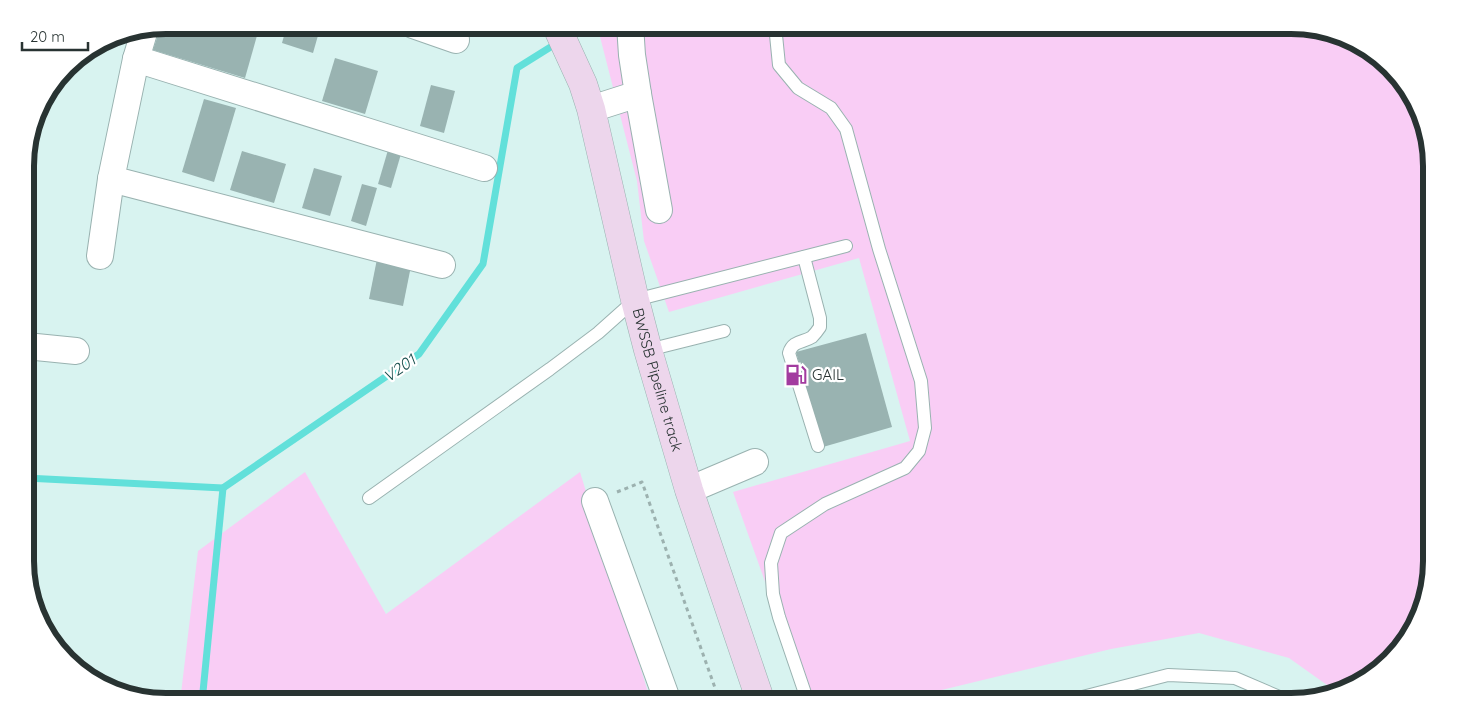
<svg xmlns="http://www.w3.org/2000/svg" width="1457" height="727" viewBox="0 0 1457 727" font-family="Quicksand,sans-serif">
	<rect width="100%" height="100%" fill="#d8f3f0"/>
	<g fill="#f9cdf5">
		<path d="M597,25H1291L1353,39L1408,87L1431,148L1432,562L1418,623L1370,678L1334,690L1289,658L1199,633L1111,649L892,702H808L733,492L910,441L859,258L669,312L644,241L637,181Z"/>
		<path d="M305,472L386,614L580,472L651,702H180L198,551Z"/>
	</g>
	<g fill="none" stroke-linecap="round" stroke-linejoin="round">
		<g stroke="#62e0da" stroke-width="7">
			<path d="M566,37L576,31L577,25"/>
			<path d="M26,478L223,488L419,354L483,264L517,68L557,43"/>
			<path d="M202,702L223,488"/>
		</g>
	</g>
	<g fill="#99b3b1">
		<path d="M166,25H260L245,78L153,50L161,26Z"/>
		<path d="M287,25H321L313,53L282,43Z"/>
		<path d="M335,58L378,71L365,114L322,101Z"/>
		<path d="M431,85L455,91L444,133L420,126Z"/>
		<path d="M204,99L236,108L214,182L182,172Z"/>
		<path d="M388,150L401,154L391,188L378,184Z"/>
		<path d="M242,151L286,164L274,203L230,190Z"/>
		<path d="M314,168L342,176L330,216L302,208Z"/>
		<path d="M362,184L377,188L366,226L351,221Z"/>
		<path d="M377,259L411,266L403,306L369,299Z"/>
		<path d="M866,333L892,427L823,447L796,352Z"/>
	</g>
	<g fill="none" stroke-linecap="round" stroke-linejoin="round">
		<g stroke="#99b2b0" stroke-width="14">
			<g id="lane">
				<path d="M775,25L779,65L798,88L831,108L846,129L879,249L921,381L925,428L919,451L905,468L825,504L781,533L771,563L773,594L779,617L808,702"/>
				<path d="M804,257L820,318V327C818,330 815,334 812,337C803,343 793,340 789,353L818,446"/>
				<path d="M648,350L724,331"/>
				<path d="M369,498L550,369L598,333L635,300L846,246"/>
				<path d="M1063,702L1168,675L1235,678L1291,702"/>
			</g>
		</g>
		<g stroke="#99b2b0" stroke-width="28">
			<g id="street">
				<path d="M413,25L456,40"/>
				<path d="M145,29L136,59L111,179L442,265"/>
				<path d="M136,59L484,168"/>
				<path d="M638,94L659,210"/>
				<path d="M591,109L638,94L632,55L630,25"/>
				<path d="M100,256L111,179"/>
				<path d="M26,346L76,351"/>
				<path d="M689,490L755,462"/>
				<path d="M595,501L668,702"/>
			</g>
		</g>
		<g stroke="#99b2b0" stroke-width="29">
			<g id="secondary">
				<path id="s1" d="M556,25L583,84L591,109L635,300L648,350L689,490L761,702"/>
			</g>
		</g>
		<path stroke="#9cb1af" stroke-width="3" stroke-dasharray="4 4" stroke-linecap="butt" d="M617,492L642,482L720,702"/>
		<use href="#lane" stroke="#fff" stroke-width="12"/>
		<use href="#street" stroke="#fff" stroke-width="26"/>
		<use href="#secondary" stroke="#edd6ec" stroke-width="28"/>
	</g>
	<defs>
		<g id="fuel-bare" transform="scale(1.725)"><path d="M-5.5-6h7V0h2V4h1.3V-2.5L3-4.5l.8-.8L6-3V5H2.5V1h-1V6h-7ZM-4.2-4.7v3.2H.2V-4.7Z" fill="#a23b9f" stroke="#fff" stroke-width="2.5" paint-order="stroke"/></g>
	</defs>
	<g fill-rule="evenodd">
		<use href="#fuel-bare" x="796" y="375"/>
	</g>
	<g text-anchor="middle" stroke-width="4.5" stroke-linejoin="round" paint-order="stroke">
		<g font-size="15" fill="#283332" stroke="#fff" text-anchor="start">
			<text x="812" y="380">GAIL</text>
		</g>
		<g font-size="15" fill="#283332" stroke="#fff">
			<text dy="5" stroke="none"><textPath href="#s1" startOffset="370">BWSSB Pipeline track</textPath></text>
		</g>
		<g font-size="16" font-style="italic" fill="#174e4c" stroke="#fff">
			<text transform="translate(399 368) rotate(-35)" y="6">V201</text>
		</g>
	</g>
	<path d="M0 0H1457V727H0ZM166 34H1291A132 132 0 0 1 1423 166V561A132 132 0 0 1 1291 693H166A132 132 0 0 1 34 561V166A132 132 0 0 1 166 34Z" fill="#fff" fill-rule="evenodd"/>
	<path fill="none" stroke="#283332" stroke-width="6" d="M166 34H1291A132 132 0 0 1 1423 166V561A132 132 0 0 1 1291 693H166A132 132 0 0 1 34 561V166A132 132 0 0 1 166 34Z"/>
	<path d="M22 42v8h66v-8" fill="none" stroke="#283332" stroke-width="2.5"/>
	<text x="30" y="42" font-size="15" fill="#283332" stroke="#ffffff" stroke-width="4" paint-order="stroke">20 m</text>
</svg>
